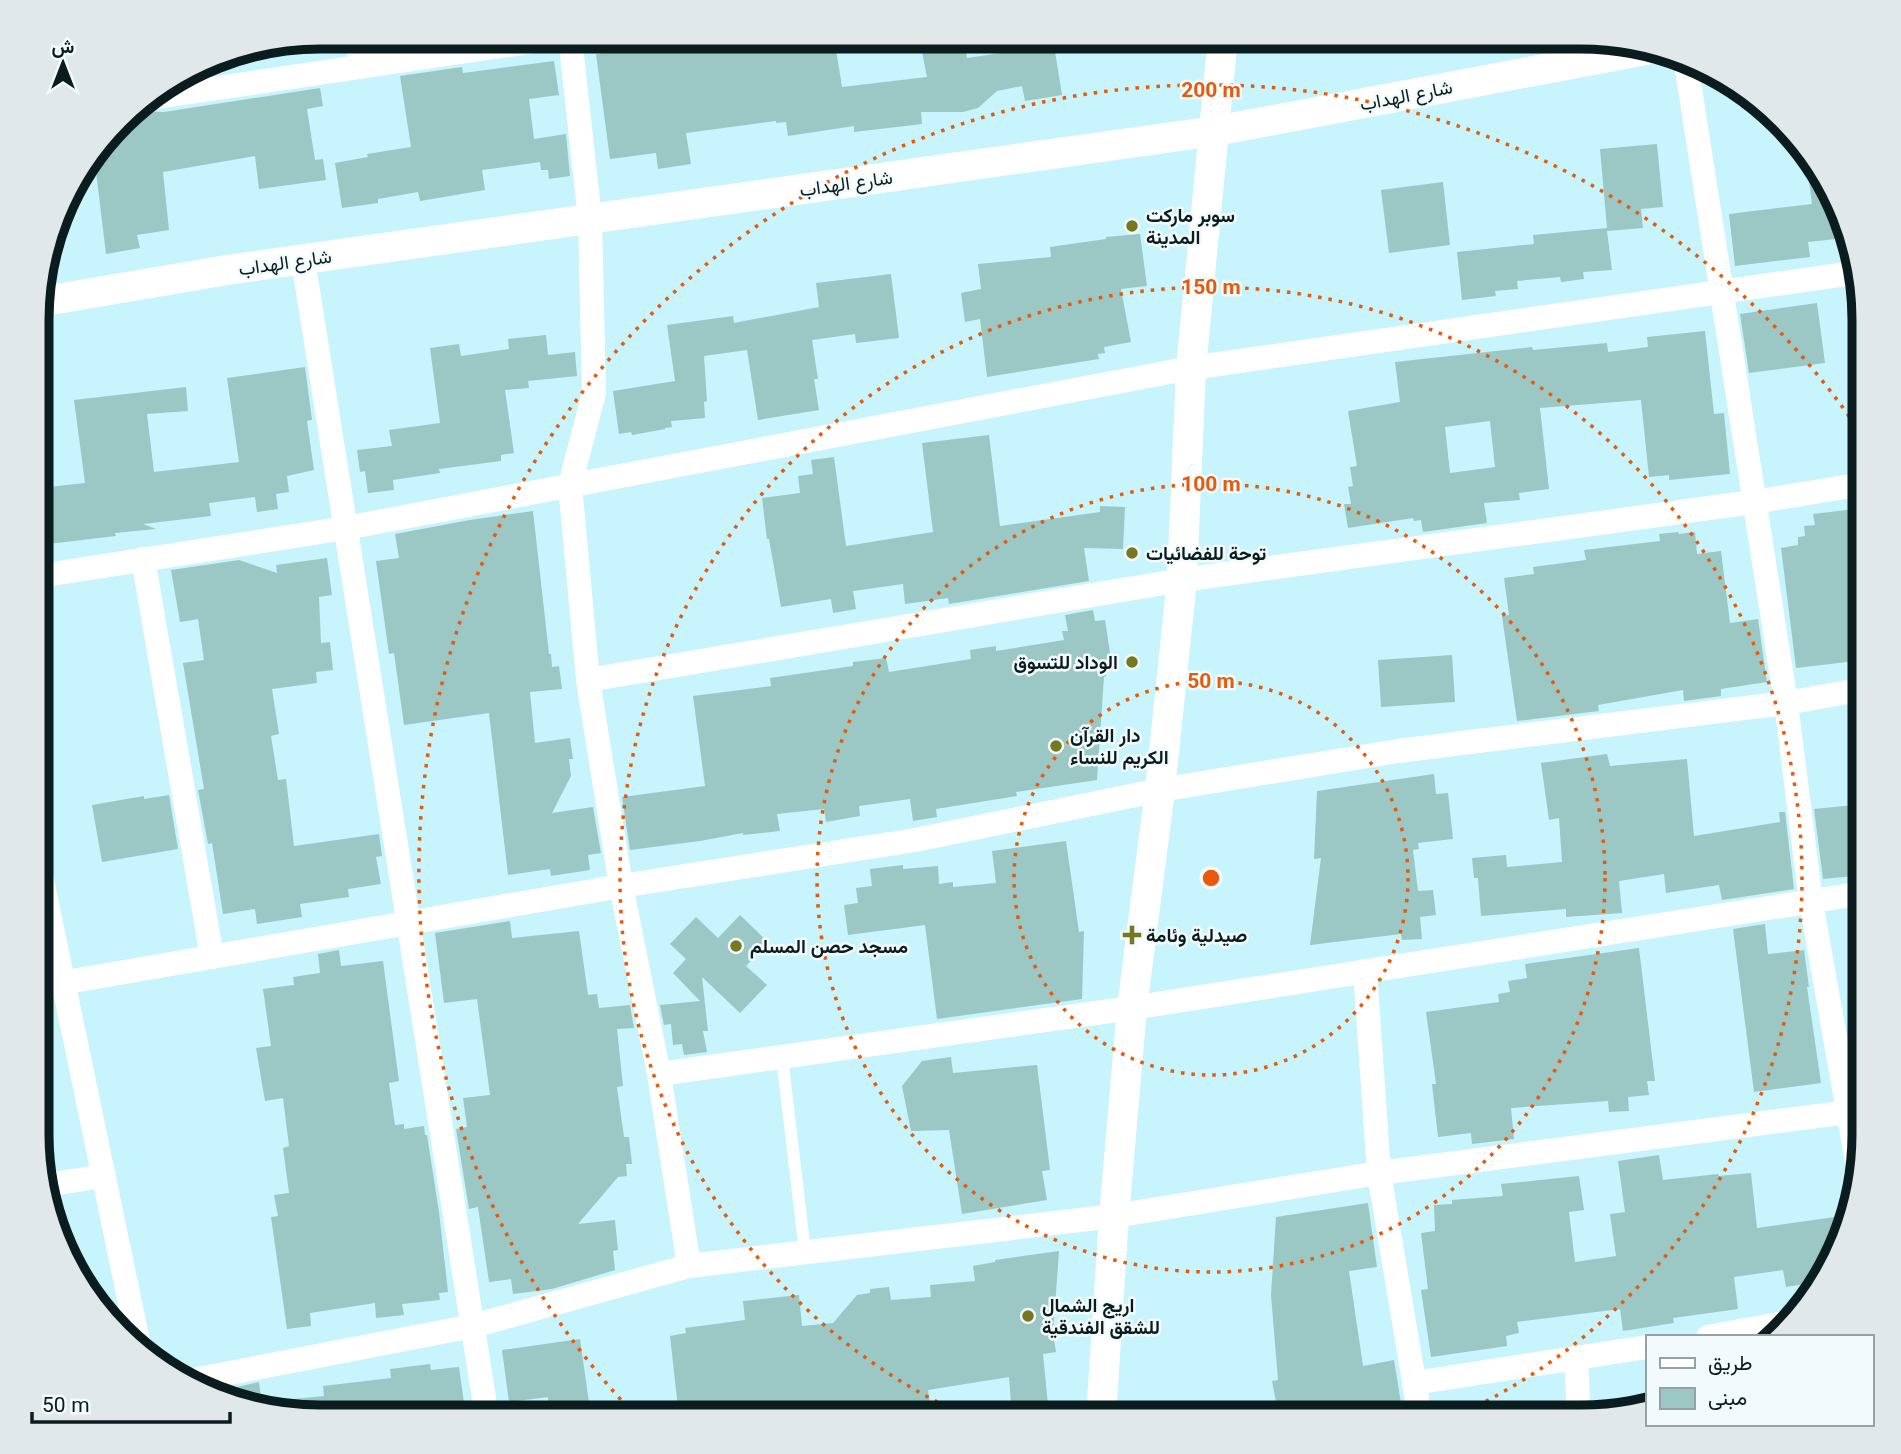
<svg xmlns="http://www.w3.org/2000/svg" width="1901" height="1454" viewBox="0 0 1901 1454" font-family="Georgia,Vazirmatn,serif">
	<rect width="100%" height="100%" fill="#c7f4fd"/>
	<g fill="#9bc8c4" fill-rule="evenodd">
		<path d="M607,37H834L842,87L927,77L919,37H963L967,58L1054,45L1062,95L1025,101L1022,86L997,91L978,108L963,112H921L922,124L854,132V126L788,136L786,122L776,123V121L686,133L691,164L658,169L656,153L610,159L596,54L609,52Z"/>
		<path d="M554,61L559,95L529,99L534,139L566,134L570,176L549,179L548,170H541L540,162L482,170L485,190L420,201L418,192L378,199V203L342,208L335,163L368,157L367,154L411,147L400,76L462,67L463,73Z"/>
		<path d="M320,88L323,106L307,109L315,160L323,159L326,180L259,189L255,156L163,172L169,230L137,235L140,248L106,254L94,155L126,116L142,111L164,112Z"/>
		<path d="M1657,144L1663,207L1641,209L1643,228L1607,231L1612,270L1583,272L1584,279L1561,282L1560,277L1517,281L1518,289L1495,291L1496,296L1462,300L1457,252L1534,244L1533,235L1607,228L1600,149Z"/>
		<path d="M1806,157L1835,195L1845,238L1808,242L1810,257L1735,266L1729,214L1812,204Z"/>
		<path d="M1443,182L1450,245L1389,253L1381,190Z"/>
		<path d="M1140,234L1147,286L1121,289L1131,342L1104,347L1105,353L1098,354L1099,359L987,377L980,319L965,322L961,293L981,289L978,264L1051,257L1050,247L1106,239V237Z"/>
		<path d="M891,274L899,338L856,343L855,334L812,340L818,379H814L819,410L758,420L747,350L704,356L707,401L704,402L705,418L671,421L672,427L665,428V429L632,435L631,432L619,434L613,391L675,381L667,325L733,316L734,323L819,307L816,283Z"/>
		<path d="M1817,303L1825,363L1749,373L1740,314Z"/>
		<path d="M1705,331L1714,414L1724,413L1730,474L1669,480V475L1649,477L1641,400L1540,408L1549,489L1519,493L1520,500L1484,503L1487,523L1423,532L1421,520L1414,521L1413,518L1348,528L1344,504H1351L1348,487L1353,486L1350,467L1357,466L1348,411L1400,402L1395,362L1532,347L1533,350L1607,343L1608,352L1648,347L1647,337ZM1490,421L1495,467L1450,473L1445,427Z"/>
		<path d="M546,335L548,355L575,352L577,376L528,381L529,388L505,390L514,453L501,455V461L439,469L440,473L393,480L394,490L368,493L365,471L360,472L357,450L392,446L389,430L440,423L430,348L459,344L461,356L509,349L508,339Z"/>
		<path d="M305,367L312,420L307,421L314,470L287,476L289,492L276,494L278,509L257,512L255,497L209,503L211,516L143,524L156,529L115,533L116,536L48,544L46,533L39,534V488L85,483L74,400L186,387L188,411L147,414L154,472L239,462L227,378Z"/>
		<path d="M989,435L1000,526L1100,512V506L1125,507L1123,549L1084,548L1089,581L949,604L948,598L905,604L903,584L853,591L856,609L833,613L831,599L781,607L769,539H767L762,498L800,493L798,476L813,474L811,460L834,457L846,546L933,532L922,443Z"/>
		<path d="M1864,508V594H1859L1864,660L1796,668L1781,548L1798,545V537L1805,536L1804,526L1815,525L1813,514Z"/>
		<path d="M533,511L549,654H551L552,667L559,666L562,689L530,692L535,743L570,738L573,759H569L571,776L552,813L593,807L601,853L588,855L590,870L551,876L550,869L508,875L489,713L404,725L394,653L389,654L376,561L399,558L395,534L470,520Z"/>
		<path d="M1678,532L1679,534L1695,532L1697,554L1721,551L1730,623L1758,619L1767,682L1721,689V696L1684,701L1683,690L1598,705L1599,711L1517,721L1502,616L1509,615L1504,578L1534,574L1533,567L1586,560L1584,550L1660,541L1659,534Z"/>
		<path d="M327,558L332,595L319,597L321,643L330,642L333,670L316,672L317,683L272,689L279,734L271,736L278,780L286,779L294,846L379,834L382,856L376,857L381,884L348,889L349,897L300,904L302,917L257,924L255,909L223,914L212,843L208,844L198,790L204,789L183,663L204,660L198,619L180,622L171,570L239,560L277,573L276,565Z"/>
		<path d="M1093,610L1095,621L1105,620L1111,659L1104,660L1106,676L1104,677L1097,780L1016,792L1017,796L936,809L937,817L913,821L910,799L859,806L860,816L826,822L824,809L777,814L780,831L743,835V833L700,841L630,850L622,797L705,786L693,696L771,686L770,678L853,666V662L886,658L889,672L971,659L970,650L996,646V651L1064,640L1062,631H1068L1065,615Z"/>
		<path d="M1452,655L1455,702L1381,707L1378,660Z"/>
		<path d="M1607,754L1610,766L1687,759L1694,836L1780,822L1779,812H1785L1794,889L1722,900L1719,885L1666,893L1664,874L1619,881L1622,913L1566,917V909L1481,916L1478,878H1474L1472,858L1506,855L1507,867L1562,862L1559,818L1549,820L1541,763Z"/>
		<path d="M1434,774L1436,794L1448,793L1453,839L1418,843L1419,849L1413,850L1418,891L1433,890L1436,915L1420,917L1422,939L1402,940L1401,934L1310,945L1321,858L1314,859L1317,791Z"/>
		<path d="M169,795L178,849L102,862L92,805L144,796V799Z"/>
		<path d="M1864,804V875L1823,879L1814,809Z"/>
		<path d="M1066,841L1079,932L1084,931L1082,999L937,1019L925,925L848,935L844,905L858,903L856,888L872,886L870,869L903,865V869L938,866L939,884L953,882V887L996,883L992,851Z"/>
		<path d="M740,915L769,943L746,966L767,985L740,1013L702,977L708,1031H703L707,1052L684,1055L682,1044L673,1045L671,1024L664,1025L660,1005L700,1001L673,973L686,959L670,944L696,917L718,938Z"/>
		<path d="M510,921L512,938L579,931L588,995L597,994L599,1008L630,1005L634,1028L617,1029L623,1086L617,1087L624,1137H629L632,1164H626L627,1176L618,1177L578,1224L615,1220L618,1250L613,1251L615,1270L552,1289L513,1294L511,1279L489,1282L478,1207L469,1209L456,1129L467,1127L463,1098L490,1095L477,999L444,1003L435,933Z"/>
		<path d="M1765,924L1768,954L1804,950L1809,987H1807L1821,1083L1754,1092L1733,929Z"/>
		<path d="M1639,948L1655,1081H1647L1649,1095L1628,1097L1629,1111L1609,1112L1608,1101L1511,1108L1514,1139L1472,1144L1471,1133L1438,1137L1432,1084H1436L1426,1012L1499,1002L1498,994L1510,992L1508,981L1527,978L1525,964Z"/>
		<path d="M339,950L341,966L383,961L399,1081L389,1083L395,1125L404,1124V1129L424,1126L425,1135H427L439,1212L448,1292L439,1293L440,1300L402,1304L404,1315L376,1318L375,1303L310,1313L311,1326L287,1329L271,1217L278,1216L274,1195L289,1193L283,1148L289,1146L283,1098L265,1101L256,1048L271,1046L263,989L294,985L293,977L320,973L318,954Z"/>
		<path d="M951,1057L953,1073L1037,1065L1050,1170L1042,1171L1047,1200L962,1214L949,1130L911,1131L902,1086L922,1061Z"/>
		<path d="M1659,1155L1663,1180L1718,1174L1719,1176L1751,1173L1757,1228L1849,1215L1843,1243L1818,1282L1786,1287L1783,1270L1734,1277L1738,1309L1673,1318L1674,1323L1623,1331L1620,1309L1517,1322L1519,1333L1506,1336L1507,1346L1431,1357L1421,1290L1428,1289L1421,1233L1435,1231L1434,1205L1452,1204V1200L1503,1196L1501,1184L1579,1176L1584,1210L1569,1212L1575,1262L1616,1256L1610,1214L1625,1212L1618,1161Z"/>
		<path d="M1368,1203L1377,1267L1349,1271L1363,1366L1394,1360L1402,1409L1353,1417H1310L1307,1414L1279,1417L1272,1381L1278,1380L1271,1295L1276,1217Z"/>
		<path d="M1059,1251L1053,1334L1056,1352L1043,1354L1049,1415L1012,1417L1009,1377L928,1390L932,1417H679L670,1336L686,1333L685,1328L745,1320L743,1301L799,1295L802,1326L833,1323L857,1295L870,1293V1289L889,1287L891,1300L931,1297L930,1285L975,1281L973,1266L995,1262V1260Z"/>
		<path d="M580,1339L591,1417H549L548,1397L509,1402L502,1350Z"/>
		<path d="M430,1364L431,1370L459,1367L466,1417H302L264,1408V1402L324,1396L323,1386L391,1378L390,1369Z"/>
		<path d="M259,1382L262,1407L240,1402L237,1387Z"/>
	</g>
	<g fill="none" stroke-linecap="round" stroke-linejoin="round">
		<path stroke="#fff" stroke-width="12" d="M782,1057L805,1252"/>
		<g stroke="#fff" stroke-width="24">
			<path d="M356,37L361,65"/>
			<path d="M570,37L590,219L594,393L570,485L588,680L621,886L659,1074L689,1266"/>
			<path d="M1685,57L1786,703L1811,902L1859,1173"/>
			<path d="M150,98L562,37"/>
			<path d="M303,260L487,1417"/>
			<path d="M143,559L212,957"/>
			<path d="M39,576L346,528L1191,368L1853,273"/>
			<path d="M588,680L1182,580L1753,502L1864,484"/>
			<path d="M38,861L140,1351"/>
			<path d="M1365,971L1379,1173L1420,1417"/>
			<path d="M38,987L621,886L915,840L1160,790L1398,751L1786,703L1864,689"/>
			<path d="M659,1074L1132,1008L1864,893"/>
			<path d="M46,1185L104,1176"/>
			<path d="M1708,1337L1794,1321"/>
			<path d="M1576,1358L1579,1417"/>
			<path d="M188,1381L473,1326L689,1266L1114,1216L1379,1173L1864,1110"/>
			<path d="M1414,1383L1647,1347"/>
		</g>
		<g stroke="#fff" stroke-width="30">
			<path d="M39,302L227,270L1215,131L1651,49"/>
			<path d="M1101,1417L1114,1216L1132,1008L1160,790L1182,580L1191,368L1223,37"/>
		</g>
	</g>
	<g fill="none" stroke="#e8590c" stroke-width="3.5" stroke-dasharray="3.5 7">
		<circle cx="1211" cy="878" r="197"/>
		<circle cx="1211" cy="878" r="394"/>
		<path d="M966 1416A591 591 0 1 1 1456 1416"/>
		<path d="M635 1415A788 788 0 1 1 1860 432"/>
	</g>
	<g fill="#767820" stroke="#f2fafc" stroke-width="2.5">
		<circle cx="1132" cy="226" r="7"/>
		<circle cx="1132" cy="553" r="7"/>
		<circle cx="1132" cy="662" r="7"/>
		<circle cx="1056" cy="746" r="7"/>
		<path d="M1128.5 924.5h7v7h7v7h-7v7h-7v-7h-7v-7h7z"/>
		<circle cx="736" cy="946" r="7"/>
		<circle cx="1028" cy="1316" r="7"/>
	</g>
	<g text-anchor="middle" stroke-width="5" stroke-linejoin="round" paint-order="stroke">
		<g font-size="19" fill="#0b1c1f" stroke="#f2fafc">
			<text transform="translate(1406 95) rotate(-11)" y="7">شارع الهداب</text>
			<text transform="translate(846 183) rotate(-8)" y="7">شارع الهداب</text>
			<text transform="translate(285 262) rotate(-8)" y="7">شارع الهداب</text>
		</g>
		<g font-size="19" font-weight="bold" fill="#0b1c1f" stroke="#f2fafc" text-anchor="start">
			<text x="1146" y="222">سوبر ماركت<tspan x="1146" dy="22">المدينة</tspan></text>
			<text x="1146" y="560">توحة للفضائيات</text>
			<text x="1118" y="669" text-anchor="end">الوداد للتسوق</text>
			<text x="1070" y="742">دار القرآن<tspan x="1070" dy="22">الكريم للنساء</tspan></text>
			<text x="1146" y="942">صيدلية وئامة</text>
			<text x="750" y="953">مسجد حصن المسلم</text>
			<text x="1042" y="1312">اريج الشمال<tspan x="1042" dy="22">للشقق الفندقية</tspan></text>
		</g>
	</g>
	<path d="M0 0H1901V1454H0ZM320 49H1581A271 271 0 0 1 1852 320V1134A271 271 0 0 1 1581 1405H320A271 271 0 0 1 49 1134V320A271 271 0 0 1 320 49Z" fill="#e0e8ea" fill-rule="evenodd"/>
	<path fill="none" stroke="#0b1c1f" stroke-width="9" d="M320 49H1581A271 271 0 0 1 1852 320V1134A271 271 0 0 1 1581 1405H320A271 271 0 0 1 49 1134V320A271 271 0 0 1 320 49Z"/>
	<circle cx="1211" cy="878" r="10" fill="#e8590c" stroke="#f2fafc" stroke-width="3.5"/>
	<g font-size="21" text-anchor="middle" font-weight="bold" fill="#e8590c" stroke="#f2fafc" stroke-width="5" stroke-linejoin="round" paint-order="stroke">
		<text x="1211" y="97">200 m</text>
		<text x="1211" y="294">150 m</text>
		<text x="1211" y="491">100 m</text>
		<text x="1211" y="688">50 m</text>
	</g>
	<rect x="1646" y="1335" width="228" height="91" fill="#f2fafc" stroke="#96a1a4" stroke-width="2"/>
	<rect x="1660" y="1358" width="35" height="10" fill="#ffffff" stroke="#96a1a4" stroke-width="2"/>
	<text x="1708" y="1370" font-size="21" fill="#0b1c1f">طريق</text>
	<rect x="1660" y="1388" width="35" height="21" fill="#9bc8c4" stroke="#96a1a4" stroke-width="2"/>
	<text x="1708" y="1405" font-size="21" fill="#0b1c1f">مبنى</text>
	<g transform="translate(63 63)" stroke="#f2fafc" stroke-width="5" paint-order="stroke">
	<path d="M0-5L12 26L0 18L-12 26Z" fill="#0b1c1f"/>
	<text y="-10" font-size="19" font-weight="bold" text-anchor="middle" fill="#0b1c1f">ش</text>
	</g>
	<path d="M32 1412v10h198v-10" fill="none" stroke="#0b1c1f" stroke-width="3.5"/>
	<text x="42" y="1412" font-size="21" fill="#0b1c1f" stroke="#f2fafc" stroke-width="5" paint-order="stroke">50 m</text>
</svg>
